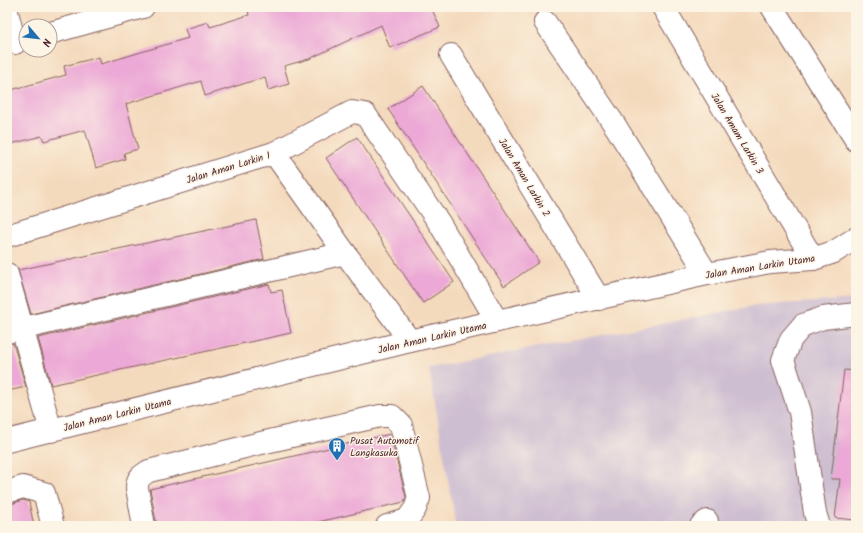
<svg xmlns="http://www.w3.org/2000/svg" width="863" height="533" viewBox="0 0 863 533" font-family="Kalam,sans-serif">
	<rect width="100%" height="100%" fill="#fcf5e5"/>
	<filter id="ink" filterUnits="userSpaceOnUse"><feTurbulence type="fractalNoise" baseFrequency=".025" numOctaves="2"/><feDisplacementMap in="SourceGraphic" scale="8" xChannelSelector="R" yChannelSelector="G"/><feConvolveMatrix kernelMatrix="1 2 1 2 8 2 1 2 1" color-interpolation-filters="sRGB"/></filter>
	<filter id="wash" filterUnits="userSpaceOnUse"><feTurbulence type="fractalNoise" baseFrequency=".012" numOctaves="4" result="noise"/><feDisplacementMap in="SourceGraphic" scale="16" xChannelSelector="R" yChannelSelector="G"/><feGaussianBlur stdDeviation="0.9" result="paint"/><feColorMatrix in="noise" values="0 0 0 0 0 0 0 0 0 0 0 0 0 0 0 0 0 1.4 0 .05"/><feComposite in="paint" operator="in"/></filter>
	<g filter="url(#wash)">
		<rect width="100%" height="100%" fill="#f4dabd"/>
		<path fill="#cebed1" d="M856,299V526H456L429,368L754,306Z"/>
		<g id="blocks">
			<g fill="#eca8d6">
				<path d="M263,7H431L440,27L390,48L381,25L309,59L284,66L289,84L268,90L265,77L205,96L201,81L126,104L138,149L124,153L125,159L96,168L85,130L44,141L42,136L7,145V91L66,75L64,66L99,57L101,64L188,38L185,29L208,22L210,27L249,15L248,11Z"/>
				<path d="M423,86L539,262L504,286L388,109Z"/>
				<path d="M357,137L454,282L423,303L326,158Z"/>
				<path d="M256,220L264,259L31,314L18,270Z"/>
				<path d="M269,284L271,292L282,290L291,333L51,385L38,338Z"/>
				<path d="M13,343L26,387L7,391V344Z"/>
				<path d="M844,370L856,371V520L835,518L840,479H831Z"/>
				<path d="M390,434L406,497L404,502L301,526H157L150,489Z"/>
				<path d="M23,500L29,502L34,526H7V504H11Z"/>
			</g>
		</g>
	</g>
	<g filter="url(#ink)">
		<use href="#blocks" fill-opacity="0" stroke="#86605e" stroke-width="1"/>
		<g fill="none" stroke-linecap="round" stroke-linejoin="round">
			<g stroke="#86605e" stroke-width="24">
				<g id="minor">
					<path d="M663,7L813,259"/>
					<path d="M772,7L856,140"/>
					<path d="M7,12L15,43"/>
					<path d="M545,22L616,127L707,274"/>
					<path d="M50,33L143,7"/>
					<path d="M451,55L599,299"/>
					<path d="M274,153L352,112L365,114L440,224L497,321"/>
					<path d="M7,236L274,153L345,253L410,341"/>
					<path d="M7,274L51,431"/>
					<path d="M7,332L345,253"/>
					<path d="M7,441L410,341L497,321L707,274L770,262L813,259L834,252L856,238"/>
					<path d="M7,492L23,487L44,493L53,526"/>
					<path d="M144,526L137,488C137,478 141,476 149,471L261,443L380,416H392L401,425L419,498L415,509L407,520L387,526"/>
					<path d="M701,526L707,521"/>
					<path d="M819,526L815,513L800,412L783,360L791,339L803,325L823,318L856,314"/>
				</g>
			</g>
			<use href="#minor" stroke="#fff" stroke-width="22"/>
		</g>
	</g>
	<defs>
		<g id="building-pin" transform="scale(0.9)"><path d="M0 17L-7.5 6A9.5 9.5 0 1 1 7.5 6Z" fill="#1f6fb2" stroke="#fcf5e5"/><path d="M-4-6H4V6H1V3H-1V6H-4ZM-2.5-4.3h1.7v1.8h-1.7ZM.8-4.3h1.7v1.8H.8ZM-2.5-1h1.7V.8h-1.7ZM.8-1h1.7V.8H.8Z" fill="#fff"/></g>
	</defs>
	<g fill-rule="evenodd">
		<use href="#building-pin" x="337" y="446"/>
	</g>
	<g text-anchor="middle" stroke-width="3" stroke-linejoin="round" paint-order="stroke">
		<g font-size="10" fill="#4a1f2b" stroke="#fcf5e5">
			<text transform="translate(738 133) rotate(59)" y="4">Jalan Amam Larkin 3</text>
			<text transform="translate(228 167) rotate(-17)" y="4">Jalan Aman Larkin 1</text>
			<text transform="translate(525 177) rotate(59)" y="4">Jalan Aman Larkin 2</text>
			<text transform="translate(760 266) rotate(-9)" y="4">Jalan Aman Larkin Utama</text>
			<text transform="translate(432 337) rotate(-13)" y="4">Jalan Aman Larkin Utama</text>
			<text transform="translate(117 414) rotate(-14)" y="4">Jalan Aman Larkin Utama</text>
		</g>
		<g font-size="10" fill="#4a1f2b" stroke="#fcf5e5" text-anchor="start">
			<text x="350" y="444">Pusat Automotif<tspan x="350" dy="12">Langkasuka</tspan></text>
		</g>
	</g>
	<rect width="863" height="533" fill="none" stroke="#fcf5e5" stroke-width="24"/>
	<g transform="translate(38 38) rotate(118)"><circle r="19" fill="#fcf5e5" stroke="#b59f9b"/>
	<path d="M0-3L7 15L0 10L-7 15Z" fill="#1f6fb2"/>
	<text y="-6" font-size="11" font-weight="bold" text-anchor="middle" fill="#4a1f2b">N</text>
	</g>
</svg>
